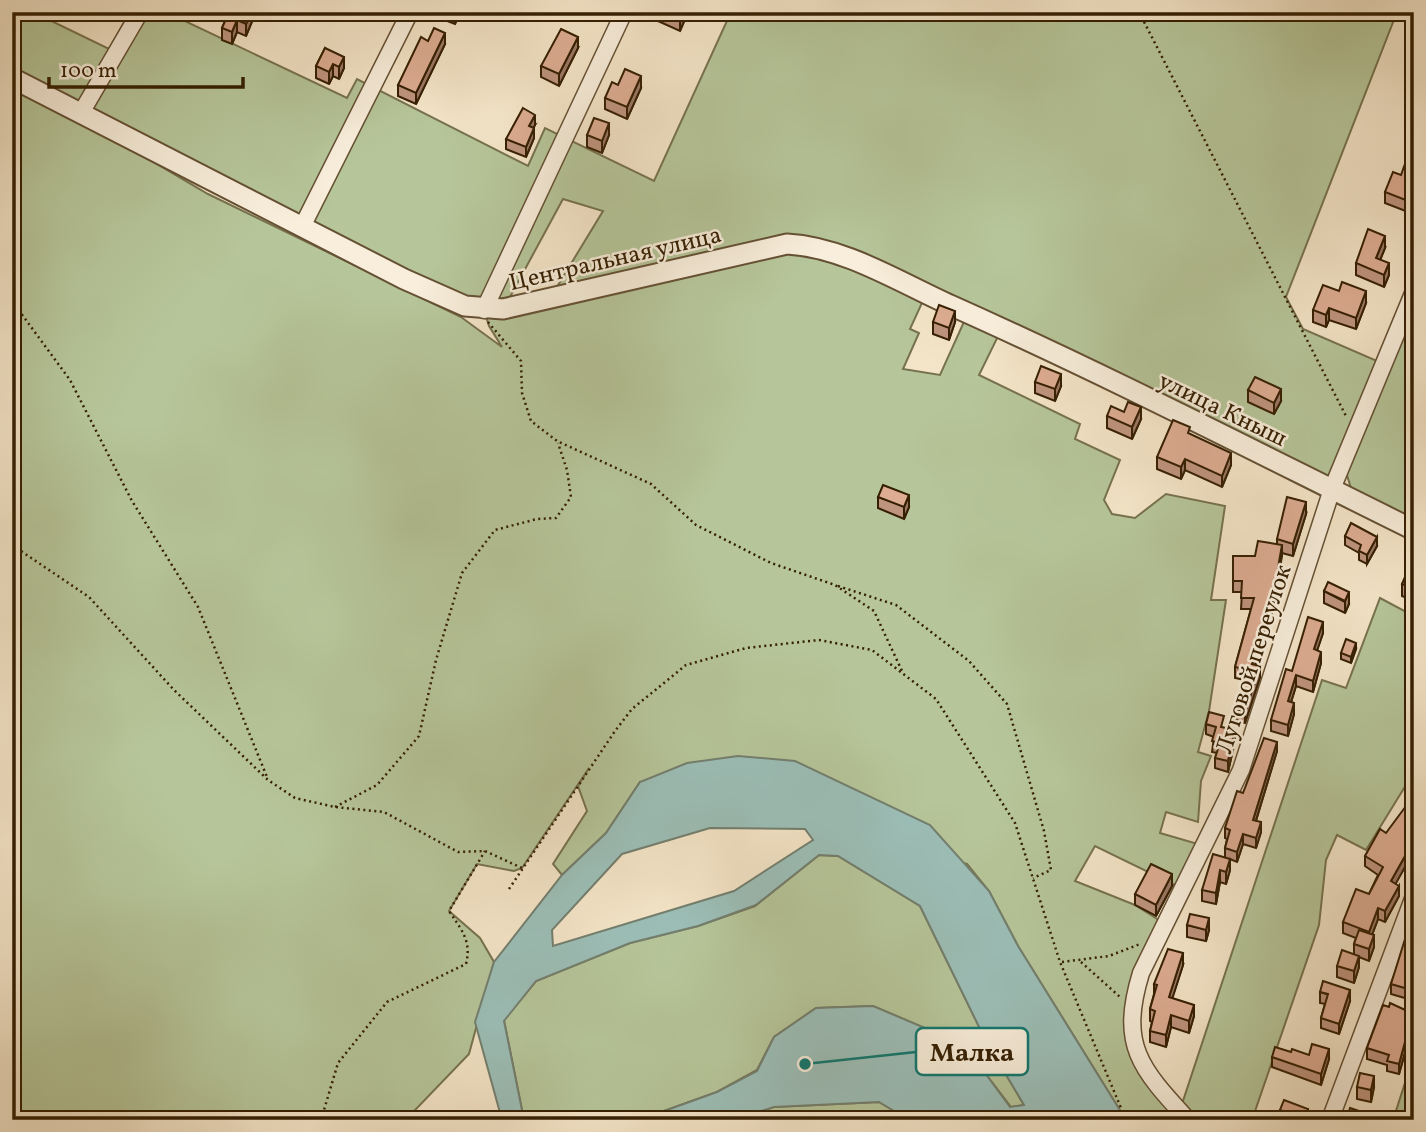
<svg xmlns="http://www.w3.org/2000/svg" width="1426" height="1132" viewBox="0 0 1426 1132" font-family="Vollkorn,serif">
	<rect width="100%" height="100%" fill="#f4e5c8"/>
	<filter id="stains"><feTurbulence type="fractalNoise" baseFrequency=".00286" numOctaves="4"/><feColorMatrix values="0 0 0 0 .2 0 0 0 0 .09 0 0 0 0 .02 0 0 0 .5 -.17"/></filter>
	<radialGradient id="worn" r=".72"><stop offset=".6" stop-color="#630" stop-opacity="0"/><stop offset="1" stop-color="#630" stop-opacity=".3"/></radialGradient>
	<g fill="#b6c69a" stroke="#76724e" stroke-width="2" fill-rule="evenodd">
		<path d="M12,12H33L109,49L130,12H166L347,98L357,79L528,166L545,128L654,181L731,12H1397L1286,297L1303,329L1384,364L1332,489L1002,328L979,375L1080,424L1075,439L1120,460L1104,500L1112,514L1135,518L1166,494L1225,506L1211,600H1226L1209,711L1198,752L1211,756L1201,781L1198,822L1166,812L1160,833L1205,846L1183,889L1095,846L1075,881L1135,905L1165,924L1141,973L1130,1035L1180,1110L1322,680L1346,688L1380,598L1414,616V772L1366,850L1337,835L1326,860L1319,925L1252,1120H1126L1018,946L989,891L967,864L640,782L606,833L562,875L553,864L587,811L578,786L589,768L522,868L514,871L477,864L449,911L480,938L494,962L469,1054L415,1110L416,1120H12V85L67,111L208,194L461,317L502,347L489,326L484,310L12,78ZM563,199L603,211L549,300L504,308ZM926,294L968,313L940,375L903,369L919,333L910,329Z"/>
		<path d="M1414,308V520L1351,488L1346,472Z"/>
		<path d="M819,855L838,856L920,906L985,1039L1024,1105L1011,1107L985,1073L939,1034L873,1006L816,1008L774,1037L757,1070L717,1092L639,1120H524L504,1020L536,981L630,943L698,926L755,906Z"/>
		<path d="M1414,1055V1120H1393Z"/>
		<path d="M879,1102L909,1120H733L774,1107Z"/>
	</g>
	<path fill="#9cbfb8" stroke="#737f6f" stroke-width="2" fill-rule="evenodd" d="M738,756L795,761L930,825L989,891L1018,946L1126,1120H909L879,1102L774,1107L733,1120H639L717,1092L757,1071L774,1037L816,1008L873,1006L939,1034L985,1073L1010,1107L1024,1105L985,1039L920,906L838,856L819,855L756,905L698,926L630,943L536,981L504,1021L524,1120H502L475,1022L494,962L562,875L606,833L640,782L687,763ZM710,828L805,829L813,840L734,891L553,946L552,930L622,854Z"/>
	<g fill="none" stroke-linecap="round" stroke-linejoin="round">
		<g stroke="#655034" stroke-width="19">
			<g id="minor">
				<path d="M81,113L140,12"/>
				<path d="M302,227L410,12"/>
				<path d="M484,310L624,12"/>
				<path d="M1188,1120C1140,1068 1119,1045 1141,973L1241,770L1332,489L1414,291"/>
				<path d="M1330,1120L1414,896"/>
			</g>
		</g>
		<g stroke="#655034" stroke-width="23">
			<path id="tertiary" d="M12,78L404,279L465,306L503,309L787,244C844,247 899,282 950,305C1107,375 1260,454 1414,530"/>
		</g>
		<g stroke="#351f02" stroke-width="2.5" stroke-dasharray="2 3.5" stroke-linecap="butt">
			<path d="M1139,12L1347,418"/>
			<path d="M12,301L70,380L132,501L198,607L267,777"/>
			<path d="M488,322L521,361L522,393L531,421L557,441L651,484L696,525L771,563L835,585L874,611L902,671"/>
			<path d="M12,545L89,597L174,690L268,780L295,798L335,807L384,812L458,852L485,851L522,868"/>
			<path d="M838,586L896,605L969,661L1007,704L1044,831L1051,870L1033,878"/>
			<path d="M335,807L377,785L419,736L436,660L462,573L495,530L537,519L556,518L571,497L567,470L558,443"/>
			<path d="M509,889L615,731L632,709L686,665L746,648L819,640L872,650L936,699L1015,823L1060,962L1126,1120"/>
			<path d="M1062,962L1109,956L1140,944"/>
			<path d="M1081,962L1120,997"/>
			<path d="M321,1120L338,1063L387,1002L466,964C472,941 461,929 449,911L485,851"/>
		</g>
		<use href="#minor" stroke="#f8eedb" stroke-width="16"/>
		<use href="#tertiary" stroke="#f8eedb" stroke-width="19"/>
	</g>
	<g fill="#be947e" stroke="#351f02" stroke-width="2">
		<path d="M229,12H256L246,36L237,32L232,44L222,40V28Z"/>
		<path d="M442,12H460L455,24L442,19Z"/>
		<path d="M461,12H480L476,20Z"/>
		<path d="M658,12H688L680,31L658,21Z"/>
		<path d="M428,41L445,44L416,104L398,96V85Z"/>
		<path d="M325,48L344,68L339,79L333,76L329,84L316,78V66Z"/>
		<path d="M578,48L559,86L541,77V66Z"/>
		<path d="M618,85L641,88L627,119L605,109V98Z"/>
		<path d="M535,125L533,128L534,138L526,157L506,149V139Z"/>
		<path d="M587,135H609L602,153L587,147Z"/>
		<path d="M1414,164V195L1408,212L1385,203V192L1401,175Z"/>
		<path d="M1385,248L1380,260L1389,275L1384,287L1356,275V263Z"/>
		<path d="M1366,303L1356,329L1329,320L1326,327L1313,322V310Z"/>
		<path d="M933,322H955L949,340L933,334Z"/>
		<path d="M1035,382L1061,386L1055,401L1035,393Z"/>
		<path d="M1248,390L1281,401L1274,414L1248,402Z"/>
		<path d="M1107,416L1141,419L1132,439L1107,428Z"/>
		<path d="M1190,434L1231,465L1222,487L1185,470L1181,479L1157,469V457Z"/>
		<path d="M878,497L909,507L904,519L878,508Z"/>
		<path d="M1306,514L1293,556L1282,553L1268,636L1264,635L1255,665L1260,677L1245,723L1236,720V710L1245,680L1235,678V667L1251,609H1241L1242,592H1233V556H1255L1277,544V539Z"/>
		<path d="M1345,536L1377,546L1367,564L1359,560V553L1345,545Z"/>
		<path d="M1414,564V611L1412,610V600L1402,596V584Z"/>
		<path d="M1324,591L1349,604L1345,613L1324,603Z"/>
		<path d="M1323,633L1317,650L1321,663L1313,692L1296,686L1291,702L1294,714L1288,736L1271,731V720L1292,671Z"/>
		<path d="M1356,649L1351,663L1341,659V653Z"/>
		<path d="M1206,724L1224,728L1235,741L1228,772L1215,768V758L1217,753L1212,752L1214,737L1206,734Z"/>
		<path d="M1277,751L1256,821L1261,832L1256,848L1243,844L1237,862L1230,859V870L1226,884L1220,882L1216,904L1202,901V890L1225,857V848L1227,839L1225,838V828L1243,793Z"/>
		<path d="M1414,811V851L1395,884L1399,896L1385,922L1378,919L1372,935L1374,947L1369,961L1359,957V967L1354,983L1337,977V966L1354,954V944L1356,938L1343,933V922L1369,894L1378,875L1365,866V856L1386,833Z"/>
		<path d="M1172,886L1156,916L1135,905V894Z"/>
		<path d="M1414,923V983L1408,999L1391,994V984L1408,941Z"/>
		<path d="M1187,925L1209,930L1206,941L1187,937Z"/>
		<path d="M1183,965L1172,998L1194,1016L1189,1033L1171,1027L1166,1047L1150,1042V1031L1152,1022L1150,1021V1009L1154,994V984Z"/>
		<path d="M1320,992L1350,1001L1339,1034L1321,1028V1018L1325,1004L1320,1003Z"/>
		<path d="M1414,1014V1035L1411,1043L1408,1042L1399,1074L1387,1071V1065L1367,1059V1048Z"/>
		<path d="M1291,1052L1329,1059L1321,1085L1272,1067V1057Z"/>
		<path d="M1357,1087H1374L1371,1102L1357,1099Z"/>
		<path d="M1308,1109V1120L1280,1119V1110Z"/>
	</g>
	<g fill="#9b7866" stroke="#351f02" stroke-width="2">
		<path d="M251,12H256L246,36V24Z"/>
		<path d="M456,12H460L455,24V14Z"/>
		<path d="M683,12H688L680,31V19Z"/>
		<path d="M237,20V32L232,44V32Z"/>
		<path d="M445,33V44L416,104V93Z"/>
		<path d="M578,37V48L559,86V74Z"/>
		<path d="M344,57V68L339,79V67Z"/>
		<path d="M333,64V76L329,84V72Z"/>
		<path d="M641,76V88L627,119V107Z"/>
		<path d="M535,115V125L529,136V126Z"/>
		<path d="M609,123V135L602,153V141Z"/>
		<path d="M534,128V138L526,157V147Z"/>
		<path d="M1414,185V195L1408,212V201Z"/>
		<path d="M1385,236V248L1376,270V258Z"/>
		<path d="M1389,263V275L1384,287V275Z"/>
		<path d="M1366,291V303L1356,329V318Z"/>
		<path d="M1329,308V320L1326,327V315Z"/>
		<path d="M955,311V322L949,340V328Z"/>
		<path d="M1061,374V386L1055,401V389Z"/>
		<path d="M1281,389V401L1274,414V403Z"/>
		<path d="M1141,407V419L1132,439V427Z"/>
		<path d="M1231,453V465L1222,487V476Z"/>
		<path d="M1185,459V470L1181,479V467Z"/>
		<path d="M909,495V507L904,519V507Z"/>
		<path d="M1306,502V514L1293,556V544Z"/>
		<path d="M1377,537V546L1367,564V555Z"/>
		<path d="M1282,545V556L1268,636V625Z"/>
		<path d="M1349,592V604L1345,613V601Z"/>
		<path d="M1323,622V633L1314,660V649Z"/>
		<path d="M1264,624V635L1252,675V664Z"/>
		<path d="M1356,643V649L1351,663V657Z"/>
		<path d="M1321,652V663L1313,692V681Z"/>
		<path d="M1260,666V677L1245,723V712Z"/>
		<path d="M1296,675V686L1288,712V701Z"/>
		<path d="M1294,703V714L1288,736V725Z"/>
		<path d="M1235,730V741L1228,772V761Z"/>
		<path d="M1277,742V751L1253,830V820Z"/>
		<path d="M1261,822V832L1256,848V838Z"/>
		<path d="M1243,834V844L1237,862V852Z"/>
		<path d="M1414,840V851L1391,892V881Z"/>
		<path d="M1230,859V870L1226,884V872Z"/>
		<path d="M1220,870V882L1216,904V893Z"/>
		<path d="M1172,874V886L1156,916V905Z"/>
		<path d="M1399,886V896L1385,922V911Z"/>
		<path d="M1378,908V919L1369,943V932Z"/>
		<path d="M1209,918V930L1206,941V930Z"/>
		<path d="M1374,935V947L1369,961V949Z"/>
		<path d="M1183,953V965L1169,1009V997Z"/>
		<path d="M1359,956V967L1354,983V971Z"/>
		<path d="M1414,973V983L1408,999V989Z"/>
		<path d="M1350,990V1001L1339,1034V1024Z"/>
		<path d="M1194,1005V1016L1189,1033V1021Z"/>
		<path d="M1171,1015V1027L1166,1047V1035Z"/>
		<path d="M1414,1024V1035L1411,1043V1032Z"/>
		<path d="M1408,1031V1042L1399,1074V1064Z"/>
		<path d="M1329,1049V1059L1321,1085V1074Z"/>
		<path d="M1374,1076V1087L1371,1102V1090Z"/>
	</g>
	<g fill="#ddac92" stroke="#351f02" stroke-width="2">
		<path d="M229,12H251L246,24L237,20L232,32L222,28Z"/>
		<path d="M664,12H683L680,19Z"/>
		<path d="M434,28L445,33L416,93L398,85L421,37L428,41Z"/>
		<path d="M561,29L578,37L559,74L541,66Z"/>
		<path d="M325,48L344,57L339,67L333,64L329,72L316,66Z"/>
		<path d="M625,69L641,76L627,107L605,98L612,82L618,85Z"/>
		<path d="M523,108L535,115L529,126L534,128L526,147L506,139Z"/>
		<path d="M594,118L609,123L602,141L587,135Z"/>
		<path d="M1406,161L1414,164V185L1408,201L1385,192L1393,172L1401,175Z"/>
		<path d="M1368,229L1385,236L1376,258L1389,263L1384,275L1356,263Z"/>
		<path d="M1342,282L1366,291L1356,318L1329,308L1326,315L1313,310L1323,285L1339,291Z"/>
		<path d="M939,305L955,311L949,328L933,322Z"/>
		<path d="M1041,366L1061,374L1055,389L1035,382Z"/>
		<path d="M1255,377L1281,389L1274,403L1248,390Z"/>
		<path d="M1128,402L1141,407L1132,427L1107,416L1111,406L1124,412Z"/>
		<path d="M1173,420L1190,427L1188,433L1231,453L1222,476L1185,459L1181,467L1157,457Z"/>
		<path d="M883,485L909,495L904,507L878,497Z"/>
		<path d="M1287,497L1306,502L1293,544L1277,539Z"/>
		<path d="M1351,523L1377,537L1367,555L1359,551L1361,545L1345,536Z"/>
		<path d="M1258,541L1282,545L1268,625L1264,624L1252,664L1260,666L1245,712L1236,710L1248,670L1235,667L1254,598H1241L1242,581H1233V556H1255Z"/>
		<path d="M1411,563L1414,564V589L1402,584Z"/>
		<path d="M1328,582L1349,592L1345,601L1324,591Z"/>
		<path d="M1308,617L1323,622L1314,649L1321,652L1313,681L1296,675L1288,701L1294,703L1288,725L1271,720L1286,669L1292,671Z"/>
		<path d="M1346,639L1356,643L1351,657L1341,653Z"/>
		<path d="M1209,712L1224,716L1221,727L1235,730L1228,761L1215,758L1220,743L1212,741L1216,727L1206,724Z"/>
		<path d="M1264,738L1277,742L1253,820L1261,822L1256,838L1243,834L1237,852L1225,848L1230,830L1225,828L1237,791L1243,793Z"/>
		<path d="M1406,806L1414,811V840L1391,881L1399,886L1385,911L1378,908L1369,932L1343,922L1356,889L1369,894L1383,867L1365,856L1380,829L1386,833Z"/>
		<path d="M1213,854L1230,859L1226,872L1220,870L1216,893L1202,890Z"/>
		<path d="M1151,864L1172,874L1156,905L1135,894Z"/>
		<path d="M1190,914L1209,918L1206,930L1187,925Z"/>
		<path d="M1414,923V973L1408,989L1391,984L1405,939L1408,941Z"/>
		<path d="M1359,930L1374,935L1369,949L1354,944Z"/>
		<path d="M1168,949L1183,953L1169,997L1194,1005L1189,1021L1171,1015L1166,1035L1150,1031L1155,1011L1150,1009L1157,985L1154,984Z"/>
		<path d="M1342,950L1359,956L1354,971L1337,966Z"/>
		<path d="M1323,981L1350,990L1339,1024L1321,1018L1328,994L1320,992Z"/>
		<path d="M1390,1003L1414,1014V1024L1411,1032L1408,1031L1399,1064L1387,1061L1389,1055L1367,1048L1383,1005L1389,1007Z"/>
		<path d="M1312,1044L1329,1049L1321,1074L1272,1057L1275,1047L1291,1052L1292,1049L1309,1055Z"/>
		<path d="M1360,1073L1374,1076L1371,1090L1357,1087Z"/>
		<path d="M1284,1100L1308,1109L1305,1119L1280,1110Z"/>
		<path d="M1350,1108L1365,1113L1363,1120H1347Z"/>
	</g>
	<g text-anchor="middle" stroke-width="5" stroke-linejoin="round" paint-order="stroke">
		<g font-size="24" fill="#351f02" stroke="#f8eedb">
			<text transform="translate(615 258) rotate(-13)" y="8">Центральная улица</text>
			<text transform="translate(1223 409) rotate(26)" y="8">улица Кныш</text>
			<text transform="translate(1253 659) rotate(-72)" y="8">Луговой переулок</text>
		</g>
	</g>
	<path fill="none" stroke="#0f766e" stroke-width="2.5" d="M805 1064L916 1052"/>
	<circle fill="#0f766e" stroke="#f8eedb" stroke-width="2.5" cx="805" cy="1064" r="7"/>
	<rect fill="#f8eedb" stroke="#0f766e" stroke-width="2.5" x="916" y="1028" width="112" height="47" rx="7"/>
	<g font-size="26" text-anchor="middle" font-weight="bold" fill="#351f02">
		<text x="972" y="1061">Малка</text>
	</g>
	<rect width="1426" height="1132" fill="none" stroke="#f4e5c8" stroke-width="42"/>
	<rect x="14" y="14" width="1398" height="1104" fill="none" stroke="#351f02" stroke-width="3.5"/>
	<rect x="21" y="21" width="1384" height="1090" fill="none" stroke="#351f02" stroke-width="2"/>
	<path d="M49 77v10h194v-10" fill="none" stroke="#351f02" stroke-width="3.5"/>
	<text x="60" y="77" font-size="21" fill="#351f02" stroke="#f8eedb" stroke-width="5" paint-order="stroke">100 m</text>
	<rect width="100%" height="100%" filter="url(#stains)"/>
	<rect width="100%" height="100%" fill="url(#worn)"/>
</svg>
